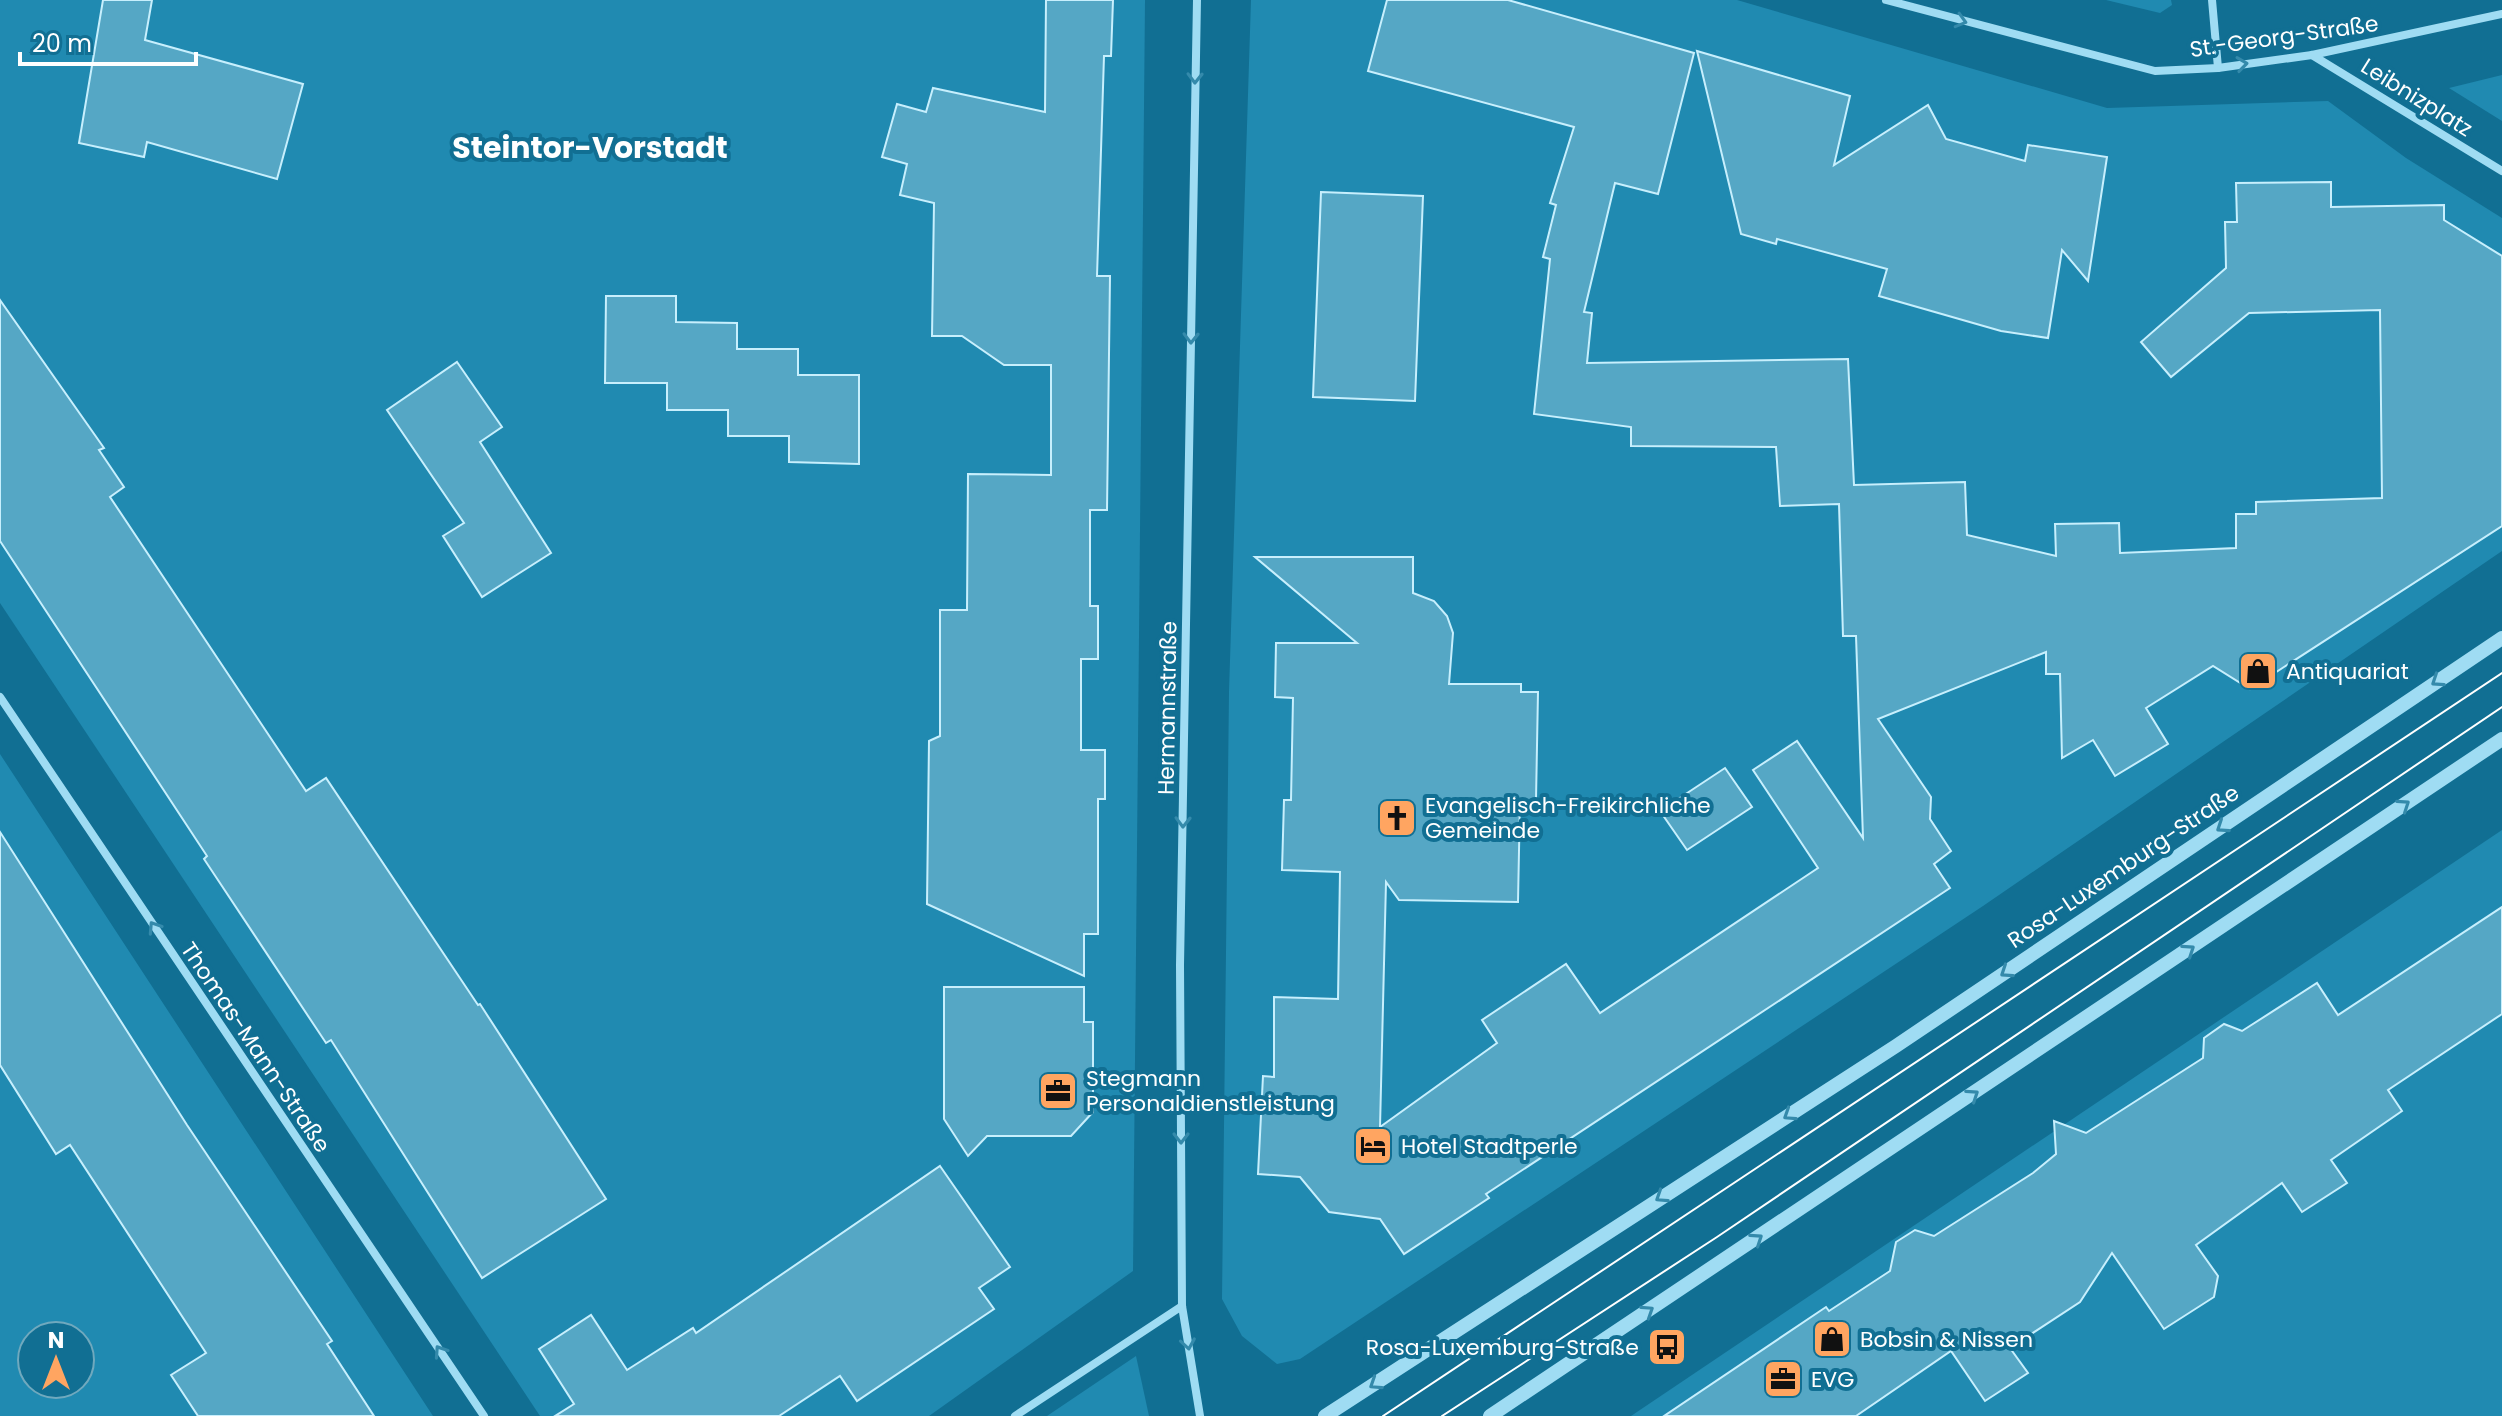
<svg xmlns="http://www.w3.org/2000/svg" width="2502" height="1416" viewBox="0 0 2502 1416" font-family="Poppins,sans-serif">
	<rect width="100%" height="100%" fill="#116f93"/>
	<g fill="#208ab1" fill-rule="evenodd">
		<path d="M0,0H1145L1133,1271L929,1416H540L0,603Z"/>
		<path d="M1251,0H1737L2107,108L2328,101L2406,158L2502,218V551L1983,906L1300,1359L1277,1364L1242,1336L1222,1299L1229,692Z"/>
		<path d="M2106,0H2171L2172,5L2160,13Z"/>
		<path d="M2502,75V121L2449,88Z"/>
		<path d="M0,754L433,1416H0ZM32,1336H80V1384H32Z"/>
		<path d="M2502,830V1416H1631Z"/>
		<path d="M1136,1356L1149,1416H1047Z"/>
	</g>
	<g fill="#55a7c5" stroke="#c7effd" stroke-width="2">
		<path d="M103,0H152L145,40L303,84L277,179L147,142L144,157L79,143Z"/>
		<path d="M1046,0H1113L1111,56H1104L1097,276H1110L1107,510H1090V606H1098V659H1081V750H1105V799H1098V934H1084V976L927,904L929,741L940,736V610H967L968,474L1051,475V365H1004L962,336H932L934,203L900,195L907,164L882,157L897,104L926,112L933,88L1045,112Z"/>
		<path d="M1387,0H1508L1694,53L1658,194L1615,183L1584,312L1592,313L1587,363L1848,359L1854,485L1965,482L1967,535L2056,556L2055,524L2119,523L2120,553L2236,548V514H2256V502L2382,498L2380,310L2249,313L2171,377L2141,342L2226,268L2225,222H2237L2236,183L2331,182V207L2444,205V220L2502,256V526L2250,689L2213,666L2146,708L2168,744L2115,776L2093,740L2062,758L2060,674H2046V652L1878,719L1931,797L1930,819L1951,851L1934,864L1950,888L1486,1194L1489,1198L1404,1254L1380,1219L1329,1212L1300,1177L1258,1174L1263,1076L1274,1077V997L1338,999L1340,872L1282,870L1284,800H1291L1293,698L1275,697L1276,643H1357L1255,557H1413V593L1434,601L1447,616L1453,633L1449,684H1521V692H1538L1536,800H1520L1518,902L1399,900L1386,882L1380,1127L1497,1043L1482,1020L1566,964L1600,1013L1818,868L1753,770L1797,741L1863,838L1856,636H1843L1839,504L1780,506L1776,447L1631,446V427L1534,414L1550,259L1543,257L1556,205L1550,203L1574,127L1368,71Z"/>
		<path d="M1697,51L1850,96L1834,165L1928,105L1946,139L2025,161L2028,145L2107,157L2088,281L2062,250L2048,338L2001,331L1879,296L1887,269L1777,239L1776,244L1741,234Z"/>
		<path d="M1321,192L1423,196L1415,401L1313,397Z"/>
		<path d="M606,296H676V322L737,323V349H798V375H859V464L789,462V436H728V410H667V383H605Z"/>
		<path d="M0,300L104,448L99,450L124,487L110,497L306,791L326,778L478,1005L480,1004L606,1199L482,1278L331,1040L326,1043L204,859L207,856L0,541Z"/>
		<path d="M457,362L502,427L480,442L551,553L482,597L443,536L464,523L387,410Z"/>
		<path d="M1725,768L1752,807L1687,850L1660,811Z"/>
		<path d="M0,832L187,1125L332,1341L327,1344L374,1416H198L171,1375L206,1353L70,1145L56,1154L0,1065Z"/>
		<path d="M2502,907V1014L2388,1090L2402,1111L2331,1160L2347,1183L2302,1212L2282,1183L2196,1245L2218,1276L2214,1297L2164,1329L2112,1253L2080,1302L2010,1348L2028,1373L1985,1401L1951,1351L1856,1416H1664L1826,1307L1829,1311L1890,1271L1896,1242L1915,1230L1934,1236L2033,1173L2056,1154L2054,1121L2086,1133L2203,1058L2204,1038L2224,1024L2242,1031L2317,983L2338,1015Z"/>
		<path d="M944,987H1084V1022H1093V1112L1071,1136H987L968,1156L944,1119Z"/>
		<path d="M940,1166L1010,1267L979,1288L994,1309L857,1401L840,1376L779,1416H555L574,1404L539,1349L591,1315L627,1370L693,1328L696,1333Z"/>
	</g>
	<g fill="none" stroke-linecap="round" stroke-linejoin="round">
		<g stroke="#9fdcf3" stroke-width="8">
			<path d="M1197,0L1180,965L1182,1306L1200,1416"/>
			<path d="M1886,0L2155,71L2218,68L2312,55L2502,14"/>
			<path d="M2212,0L2218,68"/>
			<path d="M2312,55L2502,171"/>
			<path d="M0,697L484,1416"/>
			<path d="M1015,1416L1182,1306"/>
		</g>
		<g stroke="#9fdcf3" stroke-width="14">
			<path d="M1325,1416L1896,1046L2502,638"/>
			<path d="M1490,1416L2502,739"/>
		</g>
		<g stroke="#fff" stroke-width="2">
			<path d="M1383,1416L2502,673"/>
			<path d="M1442,1416L1717,1237L2502,707"/>
		</g>
	</g>
	<defs><path id="oneway-chevron" d="M-2-3.5L2.5 0L-2 3.5" fill="none" stroke-width="1.6" stroke-linecap="round" stroke-linejoin="round" transform="scale(2)"/></defs>
	<g stroke="#348aab">
		<use href="#oneway-chevron" transform="translate(1961 21) rotate(16)"/>
		<use href="#oneway-chevron" transform="translate(2242 64) rotate(-8)"/>
		<use href="#oneway-chevron" transform="translate(1195 78) rotate(91)"/>
		<use href="#oneway-chevron" transform="translate(1191 338) rotate(91)"/>
		<use href="#oneway-chevron" transform="translate(2437 681) rotate(146)"/>
		<use href="#oneway-chevron" transform="translate(2404 805) rotate(-34)"/>
		<use href="#oneway-chevron" transform="translate(1183 822) rotate(91)"/>
		<use href="#oneway-chevron" transform="translate(2222 827) rotate(146)"/>
		<use href="#oneway-chevron" transform="translate(154 927) rotate(-123)"/>
		<use href="#oneway-chevron" transform="translate(2189 950) rotate(-34)"/>
		<use href="#oneway-chevron" transform="translate(2006 972) rotate(146)"/>
		<use href="#oneway-chevron" transform="translate(1973 1095) rotate(-34)"/>
		<use href="#oneway-chevron" transform="translate(1789 1115) rotate(147)"/>
		<use href="#oneway-chevron" transform="translate(1181 1138) rotate(90)"/>
		<use href="#oneway-chevron" transform="translate(1661 1197) rotate(147)"/>
		<use href="#oneway-chevron" transform="translate(1757 1239) rotate(-34)"/>
		<use href="#oneway-chevron" transform="translate(1648 1311) rotate(-33)"/>
		<use href="#oneway-chevron" transform="translate(1188 1344) rotate(81)"/>
		<use href="#oneway-chevron" transform="translate(440 1351) rotate(-124)"/>
		<use href="#oneway-chevron" transform="translate(1375 1384) rotate(147)"/>
	</g>
	<defs>
		<g id="shop-square" transform="scale(2)"><rect x="-9" y="-9" width="18" height="18" rx="4" fill="#ffa561" stroke="#116f93"/><path d="M-5-2.5h2.3a2.7 3.5 0 0 1 5.4 0H5L5.5 6h-11ZM-1.5-2.5h3a1.5 2.3 0 0 0-3 0Z" fill="#111"/></g>
		<g id="church-square" transform="scale(2)"><rect x="-9" y="-9" width="18" height="18" rx="4" fill="#ffa561" stroke="#116f93"/><path d="M-1.2-6h2.4v3.5h3.3v2.4h-3.3V6h-2.4V-.1h-3.3v-2.4h3.3Z" fill="#111"/></g>
		<g id="office-square" transform="scale(2)"><rect x="-9" y="-9" width="18" height="18" rx="4" fill="#ffa561" stroke="#116f93"/><path d="M-6-3h4V-5.5h4V-3h4V5H-6ZM-1-4.5V-3h2v-1.5ZM-6 0V1H6V0Z" fill="#111"/></g>
		<g id="hotel-square" transform="scale(2)"><rect x="-9" y="-9" width="18" height="18" rx="4" fill="#ffa561" stroke="#116f93"/><path d="M-6-4.5h1.5V1H6V5H4.5V3h-9V5H-6ZM-4 0a1.8 1.8 0 1 1 3.6 0ZM.5 0V-2.5h3Q6-2.5 6 0Z" fill="#111"/></g>
		<g id="bus-square" transform="scale(2)"><rect x="-9" y="-9" width="18" height="18" rx="4" fill="#ffa561" stroke="#116f93"/><path d="M-5-6H5V4H4V6H2V4H-2V6H-4V4H-5ZM-3.5-4V0h7V-4ZM-3.5 1.2v1.5H-2V1.2ZM2 1.2v1.5H3.5V1.2Z" fill="#111"/></g>
	</defs>
	<g fill-rule="evenodd">
		<use href="#shop-square" x="2258" y="671"/>
		<use href="#church-square" x="1397" y="818"/>
		<use href="#office-square" x="1058" y="1091"/>
		<use href="#hotel-square" x="1373" y="1146"/>
		<use href="#shop-square" x="1832" y="1339"/>
		<use href="#bus-square" x="1667" y="1347"/>
		<use href="#office-square" x="1783" y="1379"/>
	</g>
	<g text-anchor="middle" stroke-width="8" stroke-linejoin="round" paint-order="stroke">
		<g font-size="22" fill="#fff" stroke="#116f93">
			<text transform="translate(2284 36) rotate(-8)" y="8">St.-Georg-Straße</text>
			<text transform="translate(2417 97) rotate(32)" y="8">Leibnizplatz</text>
			<text transform="translate(1167 708) rotate(-89)" y="8">Hermannstraße</text>
			<text transform="translate(2123 866) rotate(-34)" y="8">Rosa-Luxemburg-Straße</text>
			<text transform="translate(256 1047) rotate(56)" y="8">Thomas-Mann-Straße</text>
		</g>
		<g font-size="22" fill="#fff" stroke="#116f93" text-anchor="start">
			<text x="2286" y="679">Antiquariat</text>
			<text x="1425" y="813">Evangelisch-Freikirchliche<tspan x="1425" dy="25">Gemeinde</tspan></text>
			<text x="1086" y="1086">Stegmann<tspan x="1086" dy="25">Personaldienstleistung</tspan></text>
			<text x="1401" y="1154">Hotel Stadtperle</text>
			<text x="1860" y="1347">Bobsin &amp; Nissen</text>
			<text x="1639" y="1355" text-anchor="end">Rosa-Luxemburg-Straße</text>
			<text x="1811" y="1387">EVG</text>
		</g>
		<g font-size="30" font-weight="bold" fill="#fff" stroke="#116f93">
			<text x="590" y="158">Steintor-Vorstadt</text>
		</g>
	</g>
	<g transform="translate(56 1360)"><circle r="38" fill="#116f93" stroke="#70a9be" stroke-width="2"/>
	<path d="M0-6L14 30L0 20L-14 30Z" fill="#ffa561"/>
	<text y="-12" font-size="22" font-weight="bold" text-anchor="middle" fill="#ffffff">N</text>
	</g>
	<path d="M20 52v12h176v-12" fill="none" stroke="#ffffff" stroke-width="4"/>
	<text x="32" y="52" font-size="24" fill="#ffffff" stroke="#116f93" stroke-width="6" paint-order="stroke">20 m</text>
</svg>
